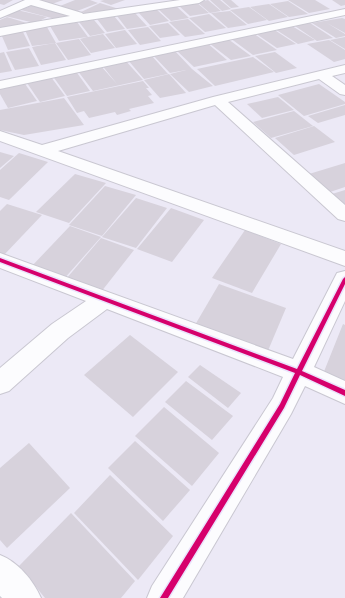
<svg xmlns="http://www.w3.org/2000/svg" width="345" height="598" viewBox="0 0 345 598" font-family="Ubuntu,sans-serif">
	<rect width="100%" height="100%" fill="#ece9f6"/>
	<g fill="#d7d2dc">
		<path d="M0,0H13L4,5L0,4Z"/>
		<path d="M40,0H63L52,4Z"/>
		<path d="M75,0H90L98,3L77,11L60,6Z"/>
		<path d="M104,0H125L111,5L100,1Z"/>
		<path d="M208,0L221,11L210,13L197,2Z"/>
		<path d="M210,0H220L231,9L222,11Z"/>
		<path d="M222,0H231L239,7L231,8Z"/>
		<path d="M288,0H315L330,9L309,13Z"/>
		<path d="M332,0H345V5L341,6Z"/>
		<path d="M288,1L308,14L289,17L270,4Z"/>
		<path d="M196,2L209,13L190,16L178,5Z"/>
		<path d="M100,3L122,10L90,15L81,12Z"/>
		<path d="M269,4L288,17L269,21L250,7Z"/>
		<path d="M33,5L71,13L59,20L21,10Z"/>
		<path d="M175,5L189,18L171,21L157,8Z"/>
		<path d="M249,7L267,20L248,24L230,10Z"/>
		<path d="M155,8L169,21L150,25L137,11Z"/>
		<path d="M17,10L47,17L35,23L5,16Z"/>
		<path d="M230,11L247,25L228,28L211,13Z"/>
		<path d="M135,13L147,26L127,29L117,16Z"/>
		<path d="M209,14L226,28L205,32L189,18Z"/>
		<path d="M114,16L125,29L107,32L97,19Z"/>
		<path d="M7,17L30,24L0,28V20Z"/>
		<path d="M342,18L345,19V33L327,23L345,34V36L336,38L312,23Z"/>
		<path d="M188,19L205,34L185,37L169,22Z"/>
		<path d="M94,20L105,33L90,36L79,22Z"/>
		<path d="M77,22L88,37L103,34L115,48L91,53L80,39L87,37L59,41L50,26Z"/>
		<path d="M168,23L180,35L160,38L149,26Z"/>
		<path d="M310,23L333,38L317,41L295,26Z"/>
		<path d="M292,26L315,40L298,44L275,29Z"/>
		<path d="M47,27L56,43L32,46L25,30Z"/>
		<path d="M148,27L161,41L140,45L128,30Z"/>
		<path d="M273,29L296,44L277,48L255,33Z"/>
		<path d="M22,30L30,46L8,50L1,34Z"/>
		<path d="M125,30L137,44L116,48L105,34Z"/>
		<path d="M253,33L277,50L253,55L230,38Z"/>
		<path d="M345,37V49L330,40Z"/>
		<path d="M79,39L91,55L68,60L56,43Z"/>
		<path d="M228,39L251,56L231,60L209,43Z"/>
		<path d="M329,40L345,50V59L334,62L307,44Z"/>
		<path d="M55,43L66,60L41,65L32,47Z"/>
		<path d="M207,43L227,60L194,67L175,49Z"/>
		<path d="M29,48L39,66L15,70L6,52Z"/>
		<path d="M173,49L192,69L213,86L189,92L170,74L186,70L170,73L152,54Z"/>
		<path d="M4,52L12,71L0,73V53Z"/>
		<path d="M275,52L297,68L276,73L255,56Z"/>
		<path d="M151,55L168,74L144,79L128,60Z"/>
		<path d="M253,57L274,72L215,86L197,69Z"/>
		<path d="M124,59L143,80L93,91L77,70L100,65L117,84L101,64Z"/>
		<path d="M75,70L90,91L67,96L52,75Z"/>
		<path d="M169,74L186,93L160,98L144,80Z"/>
		<path d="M51,77L65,96L40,102L27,83Z"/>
		<path d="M23,81L37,101L8,108L0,94V86Z"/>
		<path d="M143,81L149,88H146L152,95L148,96L154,103L129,109L131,111L117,115L115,112L89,118L84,111L77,113L67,97Z"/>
		<path d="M319,84L345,102V104L304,116L278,95Z"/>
		<path d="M278,97L294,110L262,118L247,104Z"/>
		<path d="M64,98L84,125L24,135L0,130V110Z"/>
		<path d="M345,105V115L318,123L308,116Z"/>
		<path d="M294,111L313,126L271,138L253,122Z"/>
		<path d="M314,126L335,142L294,155L275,138Z"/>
		<path d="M0,152L14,156L0,168Z"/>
		<path d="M19,153L48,162L9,200L0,197V170Z"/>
		<path d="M345,163V187L330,192L309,174Z"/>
		<path d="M75,174L106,183L69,223L36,212Z"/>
		<path d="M105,186L136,195L102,236L69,225Z"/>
		<path d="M345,190V206L332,194Z"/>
		<path d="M136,198L167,208L136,248L102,237Z"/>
		<path d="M7,204L42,215L3,256L0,254V211Z"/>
		<path d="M171,208L204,220L172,262L137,249Z"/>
		<path d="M70,226L101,237L63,280L31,267Z"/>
		<path d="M245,230L281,244L252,293L212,278Z"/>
		<path d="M101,238L134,250L101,292L66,279Z"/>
		<path d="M219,284L286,308L267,353L195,325Z"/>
		<path d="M343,324L345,325V384L323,374Z"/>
		<path d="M130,335L178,372L133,417L84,375Z"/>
		<path d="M200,365L241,393L228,408L188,377Z"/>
		<path d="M186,381L233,416L212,440L165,402Z"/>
		<path d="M164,407L219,453L192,486L135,436Z"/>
		<path d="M135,441L190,490L163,521L108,468Z"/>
		<path d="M29,443L70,488L7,548L0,540V468Z"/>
		<path d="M110,475L173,536L138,580L74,513Z"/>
		<path d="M71,513L135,581L121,598H45L19,566Z"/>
	</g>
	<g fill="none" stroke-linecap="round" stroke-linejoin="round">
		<g stroke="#c9c7d1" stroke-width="2">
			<g id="street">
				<path d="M25,0H39L82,13L83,14L180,0H204L199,3L50,26L0,36V28L70,16L31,5L0,18V11Z"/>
				<path d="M345,9V15L0,89V81Z"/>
				<path d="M345,65V73L332,76L345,85V95L340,94L319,79L228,102L345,205V221L338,219L215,105L58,151L345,251V266L0,141V131L42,145L213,97Z"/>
				<path d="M0,253L293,359L337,273L345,271V301L314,367L345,381V404L305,386L291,414L183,598H147L152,586L273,398L283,377L107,309L68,338L9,391L0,394V368L52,324L86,301L0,268Z"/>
				<path d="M0,555C18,562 33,580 41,598H2L0,596Z"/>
			</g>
		</g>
		<use href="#street" fill="#fcfcfe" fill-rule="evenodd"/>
		<g stroke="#e9e3fc" stroke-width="3">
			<path id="cycleway" d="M0,258L297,369L343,279L345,277V284L302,371L345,390V396L300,375L284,408L168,598H160L280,404L295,373L0,262Z"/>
		</g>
		<use href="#cycleway" fill="#d6006c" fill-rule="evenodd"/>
	</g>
</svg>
